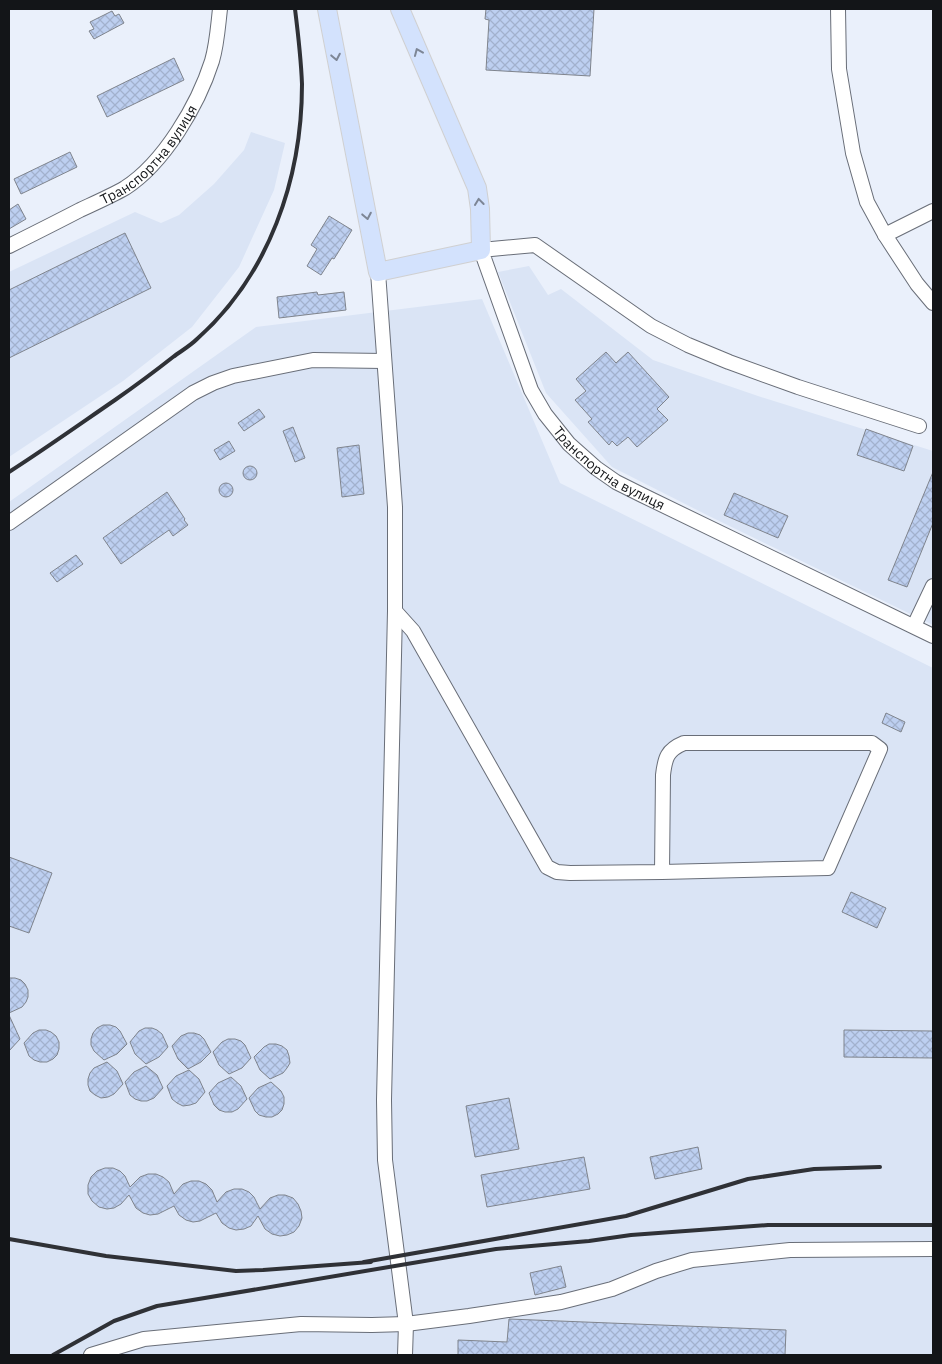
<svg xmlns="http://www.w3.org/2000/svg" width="942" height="1364" viewBox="0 0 942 1364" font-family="'IBM Plex Sans',sans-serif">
	<defs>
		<pattern id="building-cross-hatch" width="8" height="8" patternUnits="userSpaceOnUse" patternTransform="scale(1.25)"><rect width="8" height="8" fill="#bdcff0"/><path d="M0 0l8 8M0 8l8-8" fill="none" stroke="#a2b1cd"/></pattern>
	</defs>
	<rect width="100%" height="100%" fill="#eaf0fb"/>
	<g fill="#dae4f5">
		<path d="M251,132L285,143L274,190L239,267L192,327L123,381L9,457V272L135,212L161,223L179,215L214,184L244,150Z"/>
		<path d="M529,266L548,295L561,289L653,360L758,396L933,451V625L709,516L612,467L546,393L498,272Z"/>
		<path d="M482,299L560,483L933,668V1355H9V502L256,327Z"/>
	</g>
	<g fill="url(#building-cross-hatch)" stroke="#7f848d">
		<path d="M486,9H594L590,76L486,70L489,20L485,19Z"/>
		<path d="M112,11L115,16L119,14L124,23L94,39L89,31L94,29L90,22Z"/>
		<path d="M174,58L184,80L107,117L97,96Z"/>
		<path d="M70,152L77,167L21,194L14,179Z"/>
		<path d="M18,204L26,219L9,229V210Z"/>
		<path d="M329,216L352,230L334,259L332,258L321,275L307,266L317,249L311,245Z"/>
		<path d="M125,233L151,288L9,358V290Z"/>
		<path d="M317,292L318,295L344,292L346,310L279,318L277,297Z"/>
		<path d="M606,352L616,363L628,352L669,397L657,409L668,420L637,447L628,437L617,446L612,441L609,445L588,422L592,419L575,400L586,391L576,379Z"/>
		<path d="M259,409L265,417L244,431L238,423Z"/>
		<path d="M293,427L305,458L295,462L283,431Z"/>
		<path d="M866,429L913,446L904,471L857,455Z"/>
		<path d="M229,441L235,451L220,460L214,450Z"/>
		<path d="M359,445L364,494L342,497L337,448Z"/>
		<circle cx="250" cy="473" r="7"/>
		<path d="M933,472V523L907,587L888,580Z"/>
		<circle cx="226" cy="490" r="7"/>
		<path d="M167,492L185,519L184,520L188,525L173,536L169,530L121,564L103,538Z"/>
		<path d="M734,493L788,516L778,538L724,515Z"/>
		<path d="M76,555L83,564L57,582L50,573Z"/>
		<path d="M886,713L905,722L901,732L882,723Z"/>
		<path d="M9,857L52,873L29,933L9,926Z"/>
		<path d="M851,892L886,908L877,928L842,912Z"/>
		<path d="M9,978H15L21,980L25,984L28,990V997L26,1002L22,1007L9,1013Z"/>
		<path d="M9,1015L20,1039L9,1051Z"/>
		<path d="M103,1025H110L116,1027L120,1031L127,1044L117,1054L104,1060L94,1051L91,1045V1039L93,1033L97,1028Z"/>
		<path d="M145,1028H152L157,1030L162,1034L168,1047L159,1057L146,1064L135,1054L130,1042L139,1031Z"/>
		<path d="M39,1030H46L51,1032L56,1036L59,1042V1049L57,1055L53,1059L47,1062H40L34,1060L29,1056L24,1043L33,1033Z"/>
		<path d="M844,1030L933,1031V1058L844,1057Z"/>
		<path d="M188,1033H194L200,1035L204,1039L211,1052L201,1062L188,1069L178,1059L172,1046L181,1036Z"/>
		<path d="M228,1039H235L241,1041L245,1045L251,1058L242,1068L229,1074L219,1065L213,1052L222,1042Z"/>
		<path d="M269,1044H276L282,1046L287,1050L289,1056L290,1063L287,1068L283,1073L270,1079L260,1070L254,1057L264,1047Z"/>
		<path d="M107,1062L117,1071L123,1084L114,1094L108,1097L101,1098L95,1095L90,1091L88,1085V1079L90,1073L94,1068Z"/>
		<path d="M146,1066L157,1075L163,1088L154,1098L147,1101H141L135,1099L130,1095L125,1082L134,1072Z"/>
		<path d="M189,1070L199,1079L205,1092L196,1103L190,1105L183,1106L177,1103L172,1099L167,1086L176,1076Z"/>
		<path d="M231,1077L241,1086L247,1099L238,1109L232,1112H225L219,1110L214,1105L209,1093L218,1083Z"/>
		<path d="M271,1082L281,1091L284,1097V1104L282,1110L278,1114L272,1117H266L259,1115L255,1111L249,1098L258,1088Z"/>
		<path d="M509,1098L519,1149L475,1157L466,1106Z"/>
		<path d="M698,1147L702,1169L655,1179L650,1157Z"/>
		<path d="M584,1157L590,1189L487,1207L481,1175Z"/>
		<path d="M105,1168H113L120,1171L125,1176L130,1187L140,1177L148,1174H156L163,1177L169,1182L174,1194L183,1184L191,1181H199L206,1184L212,1190L217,1202L226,1192L234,1189H242L249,1192L254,1197L260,1209L270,1198L278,1195H285L293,1198L298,1204L301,1211L302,1218L299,1226L294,1232L287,1235L280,1236L272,1234L265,1229L258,1216L251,1226L244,1229L236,1230L229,1228L222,1223L216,1213L200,1221L193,1222L186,1220L179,1215L174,1206L158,1214L150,1215L143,1213L136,1208L129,1195L121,1204L114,1208L107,1209L99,1207L92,1201L88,1194V1185L91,1177L97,1171Z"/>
		<path d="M561,1266L566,1287L535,1295L530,1273Z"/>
		<path d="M509,1319L786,1330L785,1355H458V1340L507,1342Z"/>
	</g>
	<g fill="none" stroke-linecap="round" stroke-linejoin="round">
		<g stroke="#696e78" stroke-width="16">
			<g id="minor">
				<path d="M838,9L839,69L853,153L867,202L885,235L917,284L933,303"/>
				<path d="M885,235L933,211"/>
				<path id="s1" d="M9,246C33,234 57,222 80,210C95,203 111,196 125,188C164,163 198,105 212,61C217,44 218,26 220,9"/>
				<path d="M378,272L395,507V611L384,1100L385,1160L406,1324L405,1355"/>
				<path id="s2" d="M919,426L798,387L729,362L688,345L651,326L535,245L481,250L531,390L545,414L569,444L596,468L616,482L642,495L933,636"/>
				<path d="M9,523L193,393L213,383L233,376L313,360L384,361"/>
				<path d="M395,611L413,631L547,867L557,872L570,873L662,872L828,868L880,749L872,743H684C667,750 665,758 663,775L662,872"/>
				<path d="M914,626L933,586"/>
				<path d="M91,1355L144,1339L301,1324L372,1325L406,1324L469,1316L561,1302L612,1289L656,1271L692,1260L790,1250L933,1249"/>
			</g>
		</g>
		<g stroke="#d0d0d1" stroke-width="20">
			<path id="major" d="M327,9L378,272L481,250L480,209L477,188L400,9"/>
		</g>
		<use href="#minor" stroke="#fff" stroke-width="14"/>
		<use href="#major" stroke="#d3e2fd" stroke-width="18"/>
		<g stroke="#2f3136" stroke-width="4">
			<path d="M9,472C45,449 80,424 115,400C135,386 154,372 173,357C181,351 190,346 197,339C269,275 302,179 302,84C301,59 298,33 295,9"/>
			<path d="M9,1239L106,1256L236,1271L263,1270L371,1262"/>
			<path d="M364,1262L626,1216L748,1179L814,1169L880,1167"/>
			<path d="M53,1355L114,1321L157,1306L496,1249L589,1241L631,1235L768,1225H933"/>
		</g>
	</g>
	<defs><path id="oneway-chevron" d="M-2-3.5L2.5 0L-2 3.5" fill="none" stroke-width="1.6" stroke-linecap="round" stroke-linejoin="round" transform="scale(1.25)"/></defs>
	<g stroke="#7d8696">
		<use href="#oneway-chevron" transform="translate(418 52) rotate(-113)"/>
		<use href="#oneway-chevron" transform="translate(336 57) rotate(79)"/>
		<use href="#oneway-chevron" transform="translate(479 202) rotate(-97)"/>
		<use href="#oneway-chevron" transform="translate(367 216) rotate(79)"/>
	</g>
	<g text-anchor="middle" stroke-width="5" stroke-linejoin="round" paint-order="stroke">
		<g font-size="14" fill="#131518" stroke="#fff">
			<text dy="5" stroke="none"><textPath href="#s1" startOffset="170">Транспортна вулиця</textPath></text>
			<text dy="5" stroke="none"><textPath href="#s2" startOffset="744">Транспортна вулиця</textPath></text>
		</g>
	</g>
	<rect width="942" height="1364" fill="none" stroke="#131518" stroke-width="20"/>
</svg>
